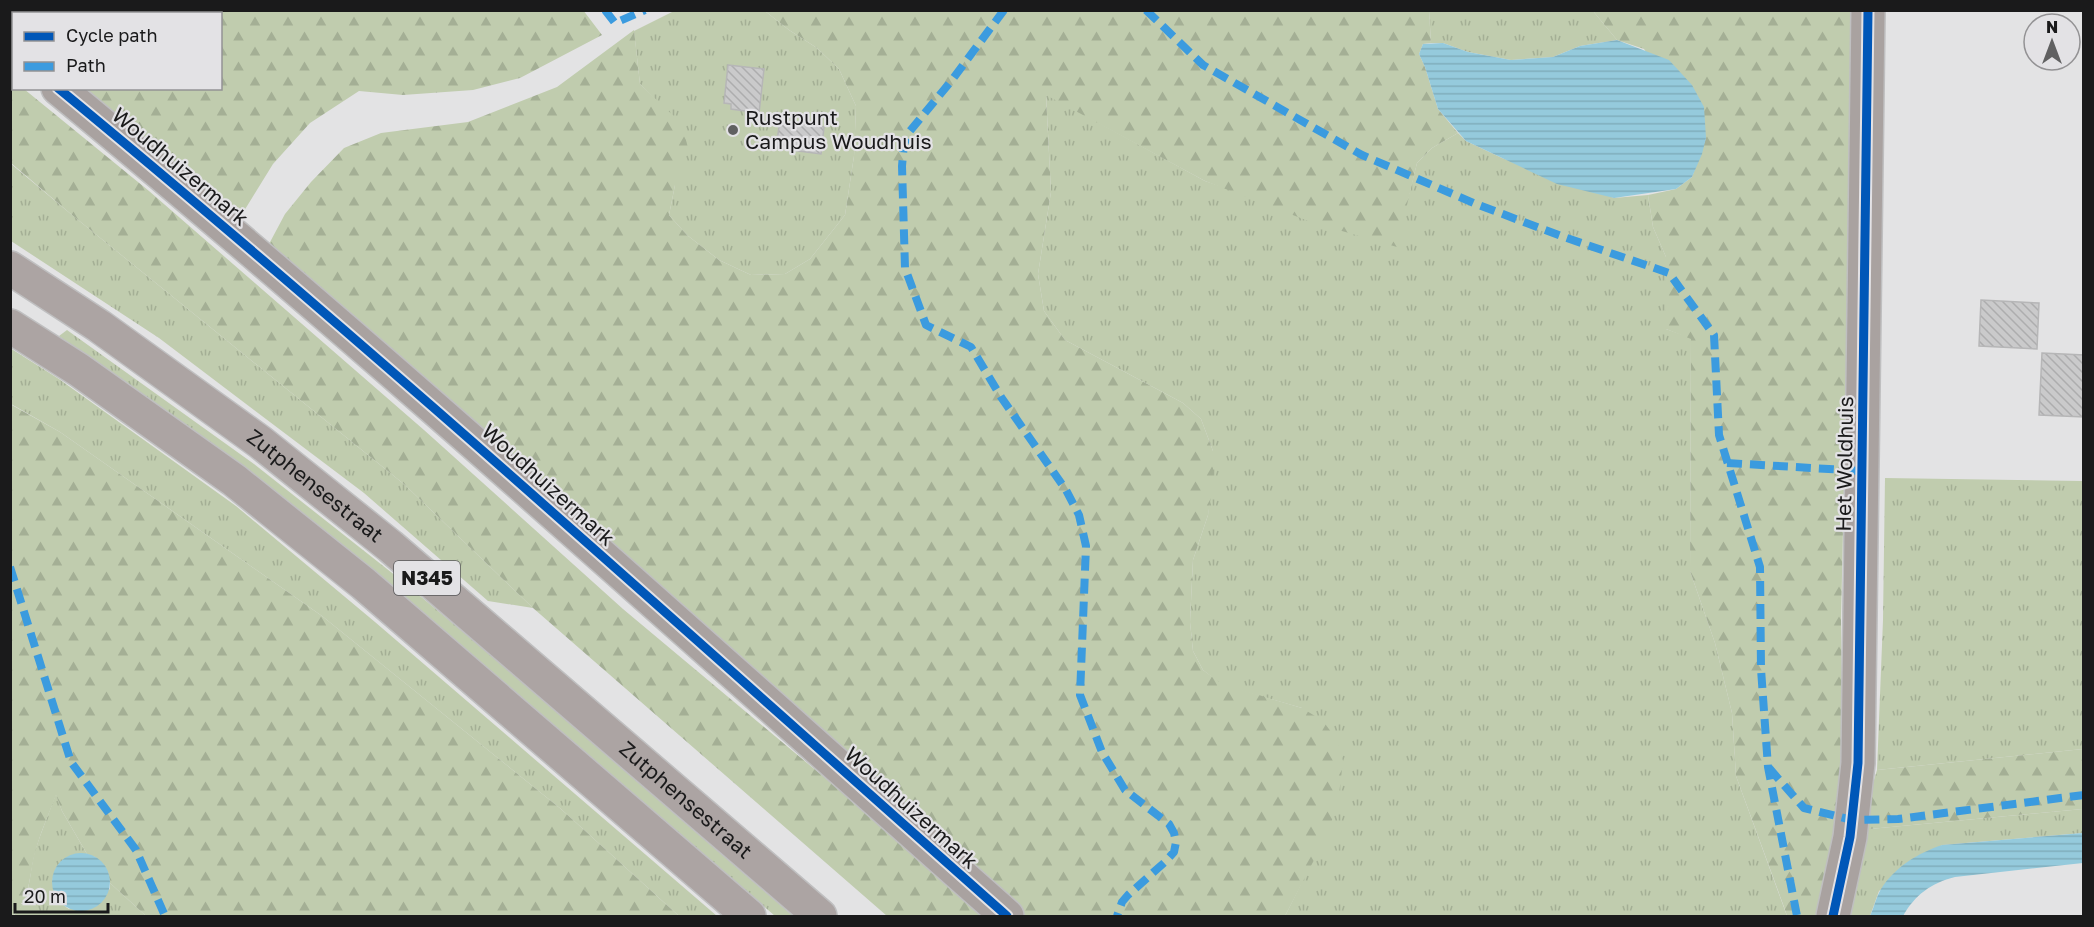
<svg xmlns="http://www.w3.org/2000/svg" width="2094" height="927" viewBox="0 0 2094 927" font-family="'Golos Text',sans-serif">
	<defs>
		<pattern id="grass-tufts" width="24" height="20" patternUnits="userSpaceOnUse" patternTransform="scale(1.5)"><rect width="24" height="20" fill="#c0ccae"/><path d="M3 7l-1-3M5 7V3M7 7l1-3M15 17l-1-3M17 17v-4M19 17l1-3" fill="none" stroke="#a4af95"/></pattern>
		<pattern id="forest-firs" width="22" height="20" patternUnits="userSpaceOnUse" patternTransform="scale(1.5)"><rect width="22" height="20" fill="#c0ccae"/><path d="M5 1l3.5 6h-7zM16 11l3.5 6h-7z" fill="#a4af95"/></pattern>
		<pattern id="water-rules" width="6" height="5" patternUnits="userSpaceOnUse" patternTransform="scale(1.5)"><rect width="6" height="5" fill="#95cadc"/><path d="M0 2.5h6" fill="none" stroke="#80adbc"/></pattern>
		<pattern id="building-back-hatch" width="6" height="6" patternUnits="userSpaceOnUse" patternTransform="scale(1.5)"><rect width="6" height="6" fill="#cacacb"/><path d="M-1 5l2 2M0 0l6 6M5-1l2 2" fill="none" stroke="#adadae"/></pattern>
	</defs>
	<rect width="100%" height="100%" fill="#e3e3e4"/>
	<g fill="url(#grass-tufts)">
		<path d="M674,11H765L789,30L817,48L839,69L856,106L854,156L845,215L810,259L785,274L751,275L719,260L687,235L669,215L675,185L660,104L640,84L634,31Z"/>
		<path d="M1429,11H1593L1617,40L1580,46L1553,57L1511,60L1468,52L1443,43H1431Z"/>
		<path d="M1046,94L1205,181L1396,246L1417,163L1432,148L1458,133L1466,141L1502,158L1614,198L1648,195L1653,227L1666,257V329L1691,338L1690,571L1715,643L1732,713L1736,776L1787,916H1285L1301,884L1302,708L1222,685L1203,670L1193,651L1190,622L1193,560L1208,515L1213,451L1201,419L1183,403L1065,340L1044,311L1038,274L1051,192Z"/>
		<path d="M10,163L72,215L405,485L533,608L488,601L364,493L254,410L159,338L11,241Z"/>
		<path d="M67,330L254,464L401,580L481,647L793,916H775L399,593L240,465L59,336Z"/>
		<path d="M10,348L59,379L236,506L375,622L717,916H679L561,809L322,616L60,432L11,404Z"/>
		<path d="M1885,478L2083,481V749L1877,770L1883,620Z"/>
		<path d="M56,794L62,811L87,854C51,852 41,889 69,909L110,889V883L146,916H13C31,901 29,873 35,851C41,832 49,813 56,794Z"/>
		<path d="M2083,809V833L1942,845L1879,891L1870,916H1842L1859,830Z"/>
	</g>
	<g fill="url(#forest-firs)">
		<path d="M583,10L602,35L520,78L473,90L403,95L359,91L310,123L273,164L244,211L229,218L76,89L220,88V14H14L13,38L11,36L10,11Z"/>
		<path d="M765,11H1429L1431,43L1423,44L1419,54L1425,67L1438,109L1458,133L1432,148L1417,163L1397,247L1311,222L1205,181L1046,95L1051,192L1038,274L1044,311L1065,340L1183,403L1201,419L1213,451V483L1208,515L1193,560L1190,622L1193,651L1203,670L1222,684L1302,708L1323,721L1337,740L1343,761L1338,803L1327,835L1285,916H1025L273,255L269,244L285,214L311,182L344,148L381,133L468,122L557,87L634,30L640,84L682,124L688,148L675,185L669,215L687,235L719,260L751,275L785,274L810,259L845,215L854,156L856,106L839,69L817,48L789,30Z"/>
		<path d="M1593,11H1852L1850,212L1841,620L1843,780L1821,916H1787L1784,907L1736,776L1732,713L1715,643L1690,571L1691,339L1666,329V257L1653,227L1648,195L1676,189L1692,177L1706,138L1644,49L1617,40Z"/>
		<path d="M10,78L13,80L14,88L24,89L149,191L424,430L623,609L990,916H887L533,608L405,485L72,215L11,163Z"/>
		<path d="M10,404L60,432L322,616L561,809L679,916H146L110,883L108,872L95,857L87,854L62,811L56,795C49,814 40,833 35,853C30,870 29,910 11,916Z"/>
		<path d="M2083,749V809L1859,830L1877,770Z"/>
	</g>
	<g fill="url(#water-rules)">
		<path d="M1617,40L1669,60L1692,85L1704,107L1706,138L1702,154L1692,177L1676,189L1614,198L1557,184L1466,141L1438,109L1425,67L1419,54L1423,44L1443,43L1468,52L1511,60L1553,57L1580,46Z"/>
		<path d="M2083,833V863L1955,877C1931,883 1915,895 1903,916H1870C1874,908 1876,897 1881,889C1895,867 1918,853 1942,845Z"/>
		<circle cx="81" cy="882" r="29"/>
	</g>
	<g fill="url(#building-back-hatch)" stroke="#b6b6b7" stroke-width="1.5">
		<path d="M728,65L764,69L759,113L731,109V104L724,103Z"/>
		<path d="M780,120L824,127L821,154L776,148Z"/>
		<path d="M1981,300L2039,303L2037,349L1979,346Z"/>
		<path d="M2042,353L2084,355V417L2039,415Z"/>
	</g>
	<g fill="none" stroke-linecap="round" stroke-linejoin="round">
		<g stroke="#bfbfc0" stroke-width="36">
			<g id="minor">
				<path d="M10,49L14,51"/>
				<path d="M58,88C382,355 693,638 1007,916"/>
				<path d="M1833,916L1850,837L1858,763L1868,10"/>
			</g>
		</g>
		<g stroke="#bfbfc0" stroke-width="36">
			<g id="major">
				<path id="s1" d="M10,268L99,326L260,442L390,546L820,916"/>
				<path d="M10,326L79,370L234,480L364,584L749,916"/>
			</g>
		</g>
		<use href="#minor" stroke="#a9a2a0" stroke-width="33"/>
		<use href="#major" stroke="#aca4a3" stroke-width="33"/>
		<g stroke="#3b9bdf" stroke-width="8" stroke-dasharray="15 8" stroke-linecap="butt">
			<path d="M605,10L615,23L645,10"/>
			<path d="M1004,10L952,80L910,131L904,144L902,166L905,268L926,325L971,347L1001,397L1066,490L1079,515L1086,546L1080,695L1102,752L1125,790L1169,824L1174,833L1176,842L1174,852L1165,862L1128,895L1122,902L1117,916"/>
			<path d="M1146,10L1203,65L1362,155L1476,204L1561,236L1669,273L1714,335L1719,435L1760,567L1761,669L1768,767L1797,916"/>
			<path d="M1727,463L1863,471"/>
			<path d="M10,567L71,762L136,850L165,916"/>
			<path d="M1769,768L1804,808L1852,820L1898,819L2084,795"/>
		</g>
		<g stroke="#e3e2e5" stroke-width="13">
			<g id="cycleway">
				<path d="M58,88C382,355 693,638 1007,916"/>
				<path d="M1833,916L1850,837L1858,763L1868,10"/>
			</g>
		</g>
		<use href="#cycleway" stroke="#0057b8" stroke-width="9"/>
	</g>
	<circle fill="#606061" stroke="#e3e2e5" stroke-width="2" cx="733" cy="130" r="6"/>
	<g text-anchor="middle" stroke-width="4.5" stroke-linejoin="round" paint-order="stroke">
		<rect fill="#e3e2e5" stroke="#565658" stroke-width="1.5" x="394" y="561" width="66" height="34" rx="4.5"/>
		<g font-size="20" font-weight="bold" fill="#1a1a1b">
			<text x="427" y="585">N345</text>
		</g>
		<g font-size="21" fill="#1a1a1b" stroke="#e3e2e5" text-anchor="start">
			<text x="745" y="125">Rustpunt<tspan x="745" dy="24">Campus Woudhuis</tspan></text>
		</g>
		<g font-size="21" fill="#1a1a1b" stroke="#e3e2e5">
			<text transform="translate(180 167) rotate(40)" y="7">Woudhuizermark</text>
			<text transform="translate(1845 464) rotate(-89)" y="7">Het Woldhuis</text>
			<text transform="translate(548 485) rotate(42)" y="7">Woudhuizermark</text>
			<text dy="7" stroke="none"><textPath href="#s1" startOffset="375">Zutphensestraat</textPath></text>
			<text dy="7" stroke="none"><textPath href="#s1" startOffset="861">Zutphensestraat</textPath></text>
			<text transform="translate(911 808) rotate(42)" y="7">Woudhuizermark</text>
		</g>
	</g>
	<rect width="2094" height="927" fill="none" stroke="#1a1a1b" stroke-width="24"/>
	<rect x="12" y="12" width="210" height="78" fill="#e3e2e5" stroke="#939294" stroke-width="1.5"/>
	<rect x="24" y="32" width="30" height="9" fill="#0057b8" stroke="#939294" stroke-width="1.5"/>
	<text x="66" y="42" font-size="18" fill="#1a1a1b">Cycle path</text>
	<rect x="24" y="62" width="30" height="9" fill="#3b9bdf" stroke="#939294" stroke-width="1.5"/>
	<text x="66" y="72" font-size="18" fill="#1a1a1b">Path</text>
	<g transform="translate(2052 42)"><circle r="28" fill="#e3e2e5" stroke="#939294" stroke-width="1.5"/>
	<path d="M0-4.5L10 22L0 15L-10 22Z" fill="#606061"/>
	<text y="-9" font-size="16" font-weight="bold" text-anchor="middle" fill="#1a1a1b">N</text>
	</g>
	<path d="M15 903v9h93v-9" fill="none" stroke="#1a1a1b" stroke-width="3"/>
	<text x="24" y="903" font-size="18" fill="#1a1a1b" stroke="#e3e2e5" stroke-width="4.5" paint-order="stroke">20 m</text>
</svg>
